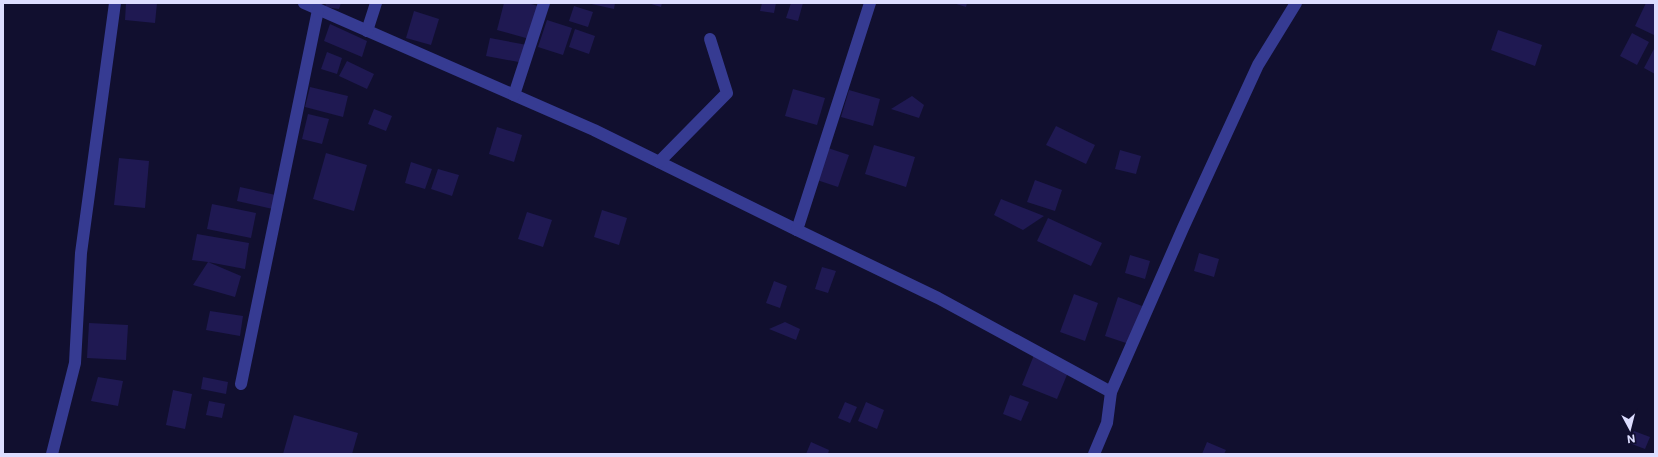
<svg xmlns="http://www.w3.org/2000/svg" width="1658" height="457" viewBox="0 0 1658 457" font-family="Commissioner,sans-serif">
	<rect width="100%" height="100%" fill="#110f2f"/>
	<g fill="#1f1952">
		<path d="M126,3H157L155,23L125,20Z"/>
		<path d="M326,3H341L339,9L325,7Z"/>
		<path d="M504,3H527L542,7L533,40L497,30Z"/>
		<path d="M587,3H615L614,9Z"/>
		<path d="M648,3H662L661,7Z"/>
		<path d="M762,3H776L774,13L760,11Z"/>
		<path d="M791,3H803L798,21L786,18Z"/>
		<path d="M953,3H967L966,7Z"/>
		<path d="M1646,3H1655L1654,35L1635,26Z"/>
		<path d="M574,6L593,12L588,27L569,21Z"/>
		<path d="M414,11L439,19L431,45L406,38Z"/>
		<path d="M547,20L572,28L563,55L538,47Z"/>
		<path d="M330,24L367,41L362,57L324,41Z"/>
		<path d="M575,29L595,36L589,54L569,47Z"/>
		<path d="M1498,30L1542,45L1535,66L1491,50Z"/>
		<path d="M1632,33L1649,42L1637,65L1620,56Z"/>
		<path d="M490,38L527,45L524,63L486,56Z"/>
		<path d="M1655,47V74L1644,68Z"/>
		<path d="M327,52L342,58L337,74L321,69Z"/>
		<path d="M347,61L374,74L367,89L339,76Z"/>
		<path d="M310,87L348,96L343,117L305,107Z"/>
		<path d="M793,89L825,98L817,125L785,116Z"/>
		<path d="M849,90L880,99L873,126L841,117Z"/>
		<path d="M912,96L924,105L919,118L891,109Z"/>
		<path d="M374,109L392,116L386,131L368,124Z"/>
		<path d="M308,114L329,119L322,144L302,139Z"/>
		<path d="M1056,126L1095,145L1086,164L1046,145Z"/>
		<path d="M497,127L522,135L514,162L489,154Z"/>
		<path d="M874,145L915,157L906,187L865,174Z"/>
		<path d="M828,148L849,155L838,187L817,180Z"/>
		<path d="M1120,150L1141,156L1136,174L1115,169Z"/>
		<path d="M326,153L367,165L354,211L313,199Z"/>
		<path d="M119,158L149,161L145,208L114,205Z"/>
		<path d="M411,162L432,169L425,189L405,183Z"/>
		<path d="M438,169L459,175L452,196L431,189Z"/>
		<path d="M1035,180L1062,190L1055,211L1027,202Z"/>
		<path d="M240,187L280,196L277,210L237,201Z"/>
		<path d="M1001,199L1044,216L1023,230L994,215Z"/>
		<path d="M212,204L256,213L251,238L207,229Z"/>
		<path d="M602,210L627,218L619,245L594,237Z"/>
		<path d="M527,212L552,220L543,247L518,239Z"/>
		<path d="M1048,218L1102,243L1091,266L1037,241Z"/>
		<path d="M197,234L249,243L245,269L208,262L241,276L235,297L193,285L208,262L192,260Z"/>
		<path d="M1199,253L1219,259L1214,277L1194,271Z"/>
		<path d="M1130,255L1150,261L1145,279L1125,273Z"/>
		<path d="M822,267L836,271L828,293L815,289Z"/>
		<path d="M774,281L787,286L780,308L766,303Z"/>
		<path d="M1074,294L1098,303L1085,341L1060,332Z"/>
		<path d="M1118,297L1142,306L1129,344L1105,336Z"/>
		<path d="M210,311L243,316L240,336L206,330Z"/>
		<path d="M785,322L800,329L796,340L769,329Z"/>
		<path d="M89,323L128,325L126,360L87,358Z"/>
		<path d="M1034,355L1069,370L1057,399L1022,385Z"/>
		<path d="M98,377L123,381L118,406L91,401Z"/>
		<path d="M203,377L228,382L226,394L201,389Z"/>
		<path d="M173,390L192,394L185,429L166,425Z"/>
		<path d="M1010,395L1029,402L1021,421L1003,414Z"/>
		<path d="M209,401L225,404L222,418L206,415Z"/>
		<path d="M845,402L857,407L850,423L838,418Z"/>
		<path d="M866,402L884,410L877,429L858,421Z"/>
		<path d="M294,415L358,433L352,454H283Z"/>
		<path d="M1634,431L1650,437L1645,449L1629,443Z"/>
		<path d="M811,442L829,450L828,454H806Z"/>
		<path d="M1207,442L1226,450L1224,454H1202Z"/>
	</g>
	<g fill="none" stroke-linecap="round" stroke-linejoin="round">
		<g stroke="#363b92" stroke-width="12">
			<path d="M304,3L594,130L797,230"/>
			<path d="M870,3L797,230L938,298L1111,392"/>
			<path d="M367,31L376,3"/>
			<path d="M514,95L544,3"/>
			<path d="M659,162L727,93L710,39"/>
			<path d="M241,384L318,10"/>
			<path d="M52,454L75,363L81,253L115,3"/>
			<path d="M1094,454L1107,423L1111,392L1183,228L1258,65L1296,3"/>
		</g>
	</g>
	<rect width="1658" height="457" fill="none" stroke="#ddddff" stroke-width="8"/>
	<g transform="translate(1630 429) rotate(173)" stroke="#110f2f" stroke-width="3" paint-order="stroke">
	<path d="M0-3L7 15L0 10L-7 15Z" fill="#ddddff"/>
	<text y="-6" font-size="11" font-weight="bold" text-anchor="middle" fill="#ddddff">N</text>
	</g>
</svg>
